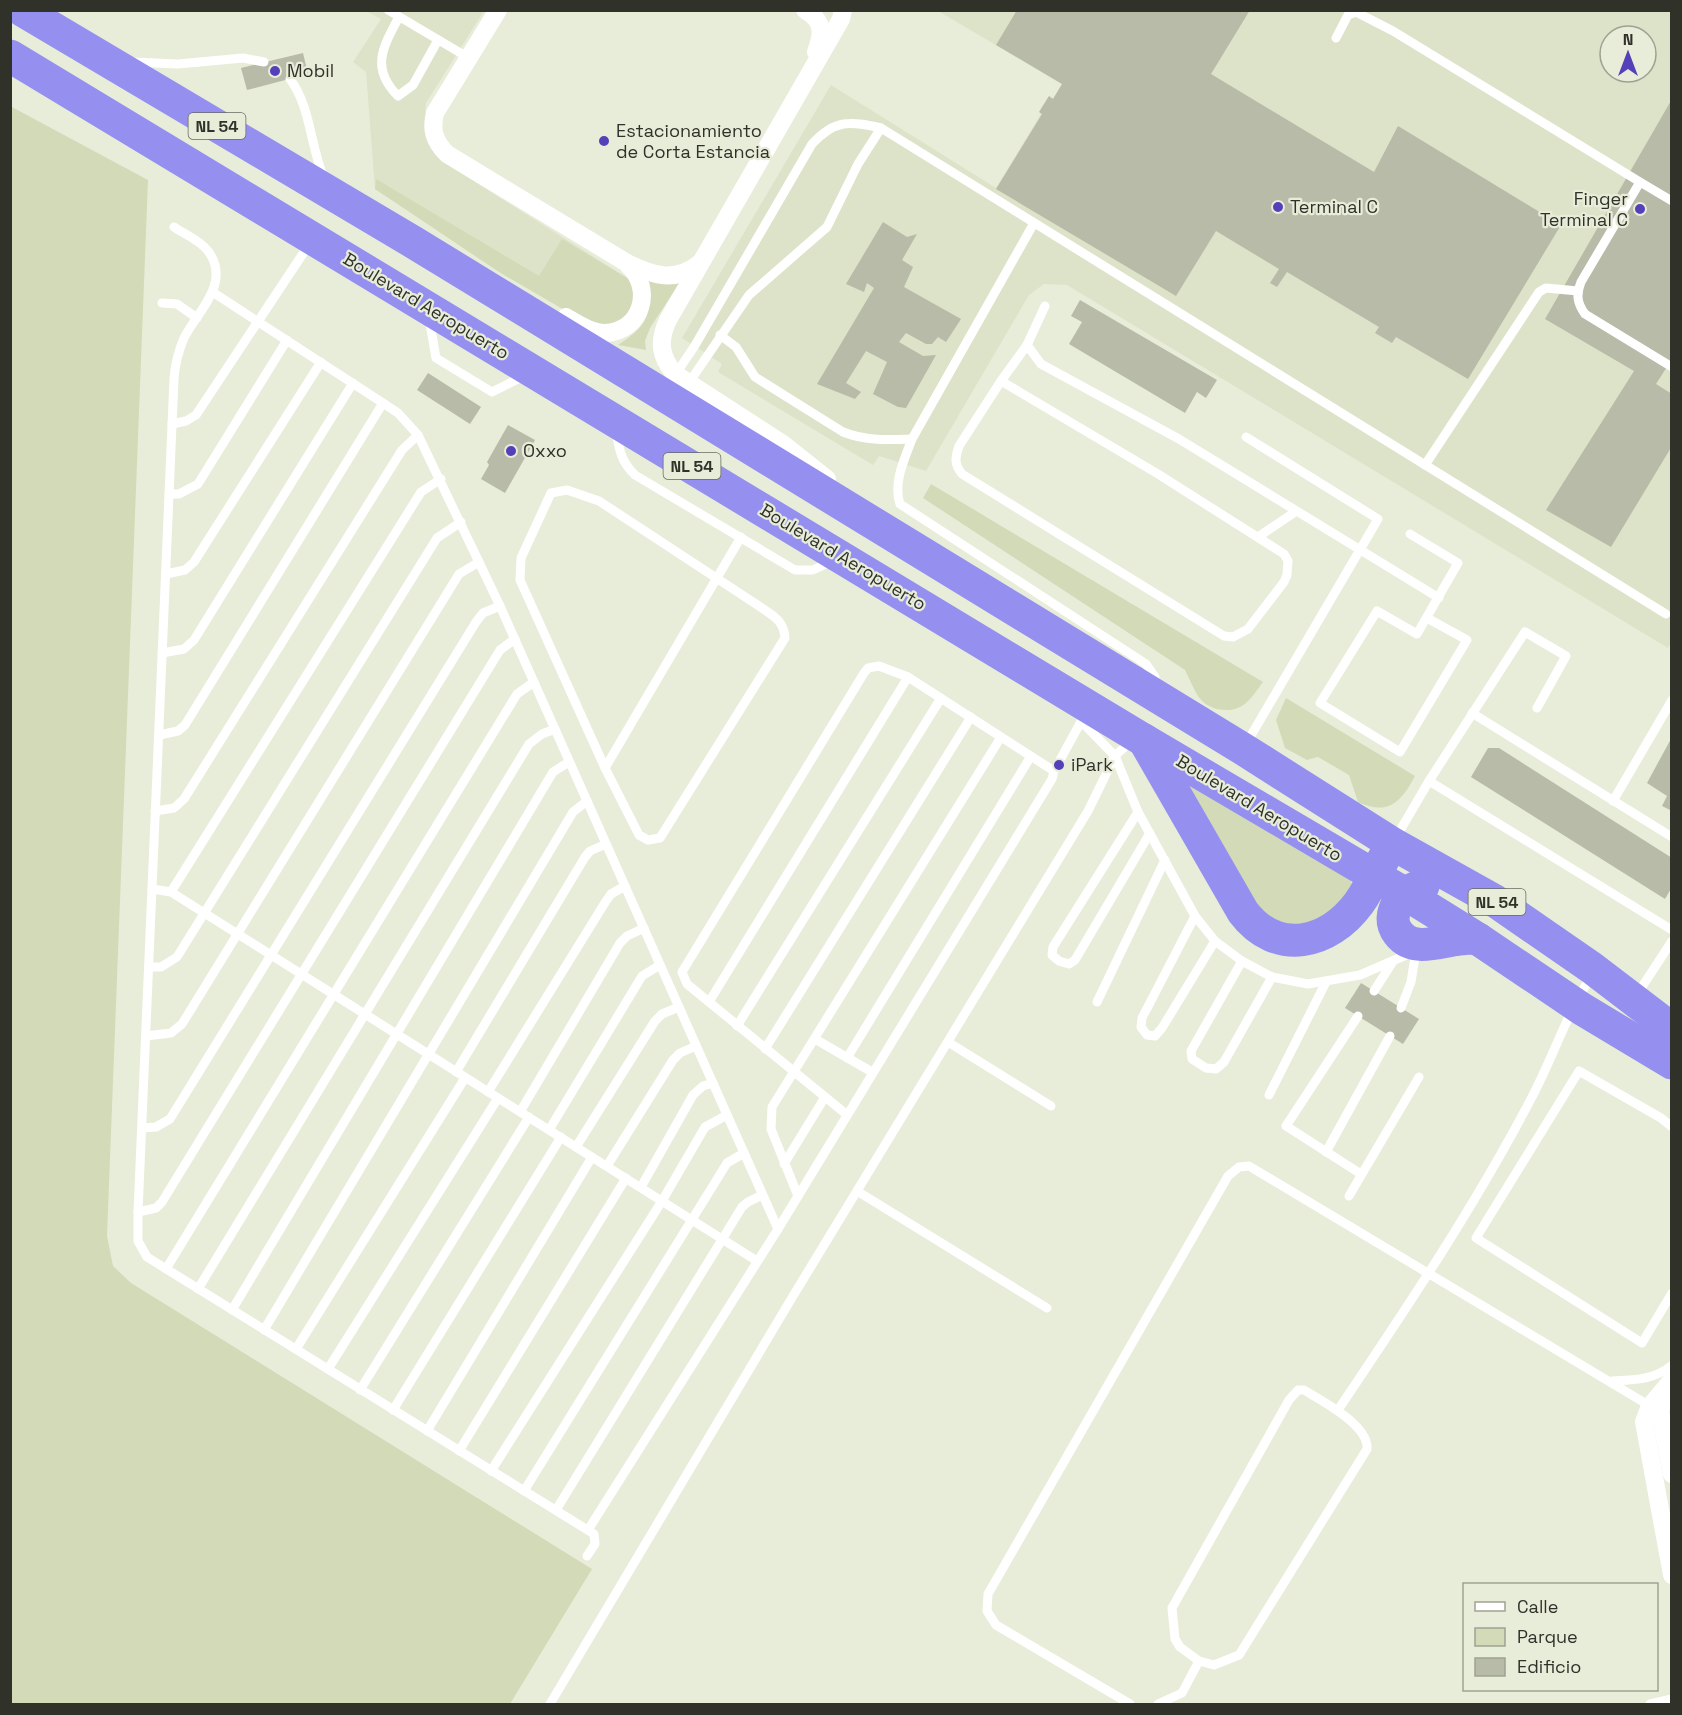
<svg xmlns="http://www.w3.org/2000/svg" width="1682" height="1715" viewBox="0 0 1682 1715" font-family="'Space Grotesk',sans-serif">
	<rect width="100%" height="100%" fill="#e8edd9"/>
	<g fill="#dde3c8" fill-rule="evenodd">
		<path d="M366,11H484L426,103L424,129L428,141L434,152L453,168L632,281L623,328L375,189L366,72L353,62L381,19Z"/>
		<path d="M938,11H1671L1672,641L1668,648L1067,285L1044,284L1029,295L926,471L879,456L873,465L718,372L722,364L682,338L831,85L996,188L1041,114L1039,112L1049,96L1053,99L1062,84ZM1610,36H1646V72H1610Z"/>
	</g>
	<g fill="#d3dab8">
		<path d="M10,106L148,180L107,1236L113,1266L131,1283L592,1569L510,1704H11Z"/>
		<path d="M376,179L539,276L562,239L632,281L640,310L604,333L499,272L375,189Z"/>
		<path d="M648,281L680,282L650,328L645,341L646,350L618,345C647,326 652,316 648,281Z"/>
		<path d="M931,484L1263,682C1250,700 1242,714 1217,709C1209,707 1203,703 1198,696C1193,688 1189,678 1185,670L923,498Z"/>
		<path d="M1286,698L1415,776C1401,802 1389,816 1358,802L1349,775L1318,757L1307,760L1285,748L1276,720Z"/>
		<path d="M1168,763L1350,880L1355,889L1321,920L1293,928L1258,916Z"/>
	</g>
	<g fill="#b7bba8">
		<path d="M1017,10H1250L1211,74L1374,172L1398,126L1561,225L1468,379L1396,337L1392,343L1375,333L1379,327L1287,272L1277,287L1270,283L1279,269L1216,231L1176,296L996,189L1042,114L1039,112L1049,96L1053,99L1062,84L996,45Z"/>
		<path d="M303,53L308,74L247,90L241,68Z"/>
		<path d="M1672,99V359L1656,384L1672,394V446L1611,547L1546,510L1634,371L1545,319Z"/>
		<path d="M883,222L907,237L917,234L902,260L913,267L904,287L961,319L946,342L938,337L932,344H926L906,333L899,342L923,356L936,355L906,408L898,407L873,394L887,362L866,351L846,383L861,392L855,399L817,384L874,288L867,283L864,292L846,284Z"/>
		<path d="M1080,300L1217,380L1206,398L1197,392L1185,413L1069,344L1082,322L1071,316Z"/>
		<path d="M428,373L481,407L470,424L417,390Z"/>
		<path d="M508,425L535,440L505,493L481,479L489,465L487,462Z"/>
		<path d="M1672,737V811L1662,806L1667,796L1647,783Z"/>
		<path d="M1488,748H1499L1672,858V887L1665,899L1471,777Z"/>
		<path d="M1361,983L1419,1019L1403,1044L1345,1008Z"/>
	</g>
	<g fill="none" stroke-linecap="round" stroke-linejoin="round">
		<g stroke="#fff" stroke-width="9">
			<path d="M388,10L469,58"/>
			<path d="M399,17C383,47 370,68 398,96L413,85L438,40"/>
			<path d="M1336,38L1348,15L1356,12L1393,31L1640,182L1581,282C1576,295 1577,303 1585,314L1672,367"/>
			<path d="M133,62L178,64L243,58L264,62"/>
			<path d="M290,79C311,107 310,146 324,178"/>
			<path d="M1640,182L1672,201"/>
			<path d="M1034,223L912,439C904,460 893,483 900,504L1146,664L1155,677L1153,686"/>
			<path d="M174,227C184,234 201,241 208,251C232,283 197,312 184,338C178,352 175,364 174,379L138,1212V1241L147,1257L594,1534L595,1544L587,1556"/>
			<path d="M214,293L383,403L398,413L418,435L500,606L778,1229"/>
			<path d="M162,303L177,304L197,318"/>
			<path d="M1045,306L1027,345L1041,364L1179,439L1439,598"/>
			<path d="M429,318L436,358L492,392L524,376"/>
			<path d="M720,335L736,347L755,377L843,432C865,441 888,440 912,439"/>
			<path d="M675,375L694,347L812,144C835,119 850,121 881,128L1666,614"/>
			<path d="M1001,381L1158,474L1284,554L1288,561L1287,575L1284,582L1248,629L1233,637L1224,636L962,474C954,464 955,458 959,446Z"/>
			<path d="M1001,381L1027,345"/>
			<path d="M688,384L749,295L827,227L858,164L881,128"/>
			<path d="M172,424L186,421L196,415L310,243"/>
			<path d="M616,431C619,449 621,462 635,475L795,570H813L832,561"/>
			<path d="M1425,465L1539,292L1546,288L1578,291"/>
			<path d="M567,490L599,501L759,606C773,616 784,620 785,638L660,838L648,840L639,835L605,768L520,580L521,558L551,493Z"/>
			<path d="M169,494H179L198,484L287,340"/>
			<path d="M1410,534L1458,563L1417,634L1377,611L1320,703L1400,752L1467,640L1427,618"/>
			<path d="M1258,537L1295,512"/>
			<path d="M166,574L185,570L194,562L321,362"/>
			<path d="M162,653L184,649L194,640L353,383"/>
			<path d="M1472,713L1672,837"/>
			<path d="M1081,721L1115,756L1138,812L1195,916L1215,941L1242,961L1272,977L1308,984L1360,975L1413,952"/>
			<path d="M159,735L178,731L185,725L383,403"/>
			<path d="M1246,744L1378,519L1246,437"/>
			<path d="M605,768L741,537"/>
			<path d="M1054,771L1083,718"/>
			<path d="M1429,781L1672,930"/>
			<path d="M1613,801L1672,700"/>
			<path d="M155,811L174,808L184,799L402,450L418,435"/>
			<path d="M1138,812L1053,947L1052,955L1059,961L1069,964L1075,960L1150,833"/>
			<path d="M1395,839L1429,781L1525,632L1566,656L1537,708"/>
			<path d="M152,889L171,892L757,1261"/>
			<path d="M171,892L421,492L441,479"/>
			<path d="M1195,916L1142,1018L1141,1027L1147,1035L1155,1036L1162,1028L1215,941"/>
			<path d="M1242,961L1191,1051L1192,1059L1206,1068L1216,1069L1224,1062L1272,977"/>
			<path d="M149,967H161L177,957L437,538L461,522"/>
			<path d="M1374,991L1392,963"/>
			<path d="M1636,996L1672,941"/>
			<path d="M709,1002L908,677"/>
			<path d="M1097,1002L1165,860"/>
			<path d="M1401,1008L1411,982L1416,951"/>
			<path d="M1358,1016L1286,1126L1361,1174"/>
			<path d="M737,1026L941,698"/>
			<path d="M146,1036L171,1033L182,1024L459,574L479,562"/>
			<path d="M815,1039L872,1072"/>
			<path d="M948,1042L1051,1106"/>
			<path d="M765,1049L971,717"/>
			<path d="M847,1058L1031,756"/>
			<path d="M456,1072L585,857L590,851L606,844"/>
			<path d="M488,1092L606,901L611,894L625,886"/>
			<path d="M1269,1095L1326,982"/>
			<path d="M520,1112L620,943L627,936L644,928"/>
			<path d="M1672,1127L1661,1118L1579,1071L1476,1238L1642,1343L1672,1293"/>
			<path d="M142,1128L156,1127L170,1119L476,622L483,613L500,606"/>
			<path d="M549,1130L642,976L660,965"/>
			<path d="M576,1147L655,1021L662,1014L679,1007"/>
			<path d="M1326,1152L1390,1036"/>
			<path d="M784,1164L825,1097"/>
			<path d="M607,1166L673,1060L680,1053L696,1046"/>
			<path d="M641,1187L693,1095L703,1086L713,1083"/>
			<path d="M857,1191L1047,1308"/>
			<path d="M798,1196L771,1129L772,1107L1001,737"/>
			<path d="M1349,1196L1419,1077"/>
			<path d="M138,1212L156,1208L162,1202L500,650L515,639"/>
			<path d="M166,1269L517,694L534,682"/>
			<path d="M198,1289L529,744L542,734L555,729"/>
			<path d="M232,1310L553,772L569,762"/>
			<path d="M264,1330L573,812L587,801"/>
			<path d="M296,1349L465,1078"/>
			<path d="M328,1369L498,1098"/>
			<path d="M1612,1381C1633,1380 1655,1380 1672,1365"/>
			<path d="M360,1390L529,1117"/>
			<path d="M1298,1390H1304C1322,1401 1369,1425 1367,1449L1239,1655L1214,1665L1199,1661L1180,1647L1175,1639L1172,1608L1289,1400Z"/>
			<path d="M393,1410L561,1137"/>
			<path d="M1338,1410C1406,1309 1475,1206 1532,1097C1553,1057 1567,1013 1592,975"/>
			<path d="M427,1431L592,1157"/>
			<path d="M459,1451L626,1178"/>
			<path d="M491,1471L662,1201L705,1127L727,1115"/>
			<path d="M524,1491L727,1163L744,1153"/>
			<path d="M556,1510L742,1207L748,1202L762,1195"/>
			<path d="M588,1530L778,1229L1052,779L1054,771L908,677L879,666L868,668L864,673L682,972L687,984L846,1114"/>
			<path d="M550,1704L790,1301L1088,811L1115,756L1133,739"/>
			<path d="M1130,1704L996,1625L987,1611L988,1594L1228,1176L1239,1167L1249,1166L1650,1406"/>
			<path d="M1158,1704L1182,1693L1199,1661"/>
			<path d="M1650,1704L1672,1699"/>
		</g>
		<g stroke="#fff" stroke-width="18">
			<path d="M498,10L435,113C431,130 434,141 447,154L627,263C654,276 675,283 700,263"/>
			<path d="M805,10C824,21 823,33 816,52"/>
			<path d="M566,317C578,324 591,333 605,333C642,332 654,288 628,265"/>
			<path d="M827,479L783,444L675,374C660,357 658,341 668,320L841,19L843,10"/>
			<path d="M1672,1380L1650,1406L1644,1422L1672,1575"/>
			<path d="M1668,1392L1660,1411L1672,1474"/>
		</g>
		<g stroke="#9590f0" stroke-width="33">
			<path d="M22,10L413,242L1243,749L1393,844L1495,901L1592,968L1672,1029"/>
			<path d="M10,56L1137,736L1404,893L1478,939L1582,1009L1672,1063"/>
			<path d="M1144,740L1243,912C1277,957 1329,944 1359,903C1369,889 1376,873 1384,858"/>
			<path d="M1423,886C1413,888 1406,891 1400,899C1394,909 1390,919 1396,930C1414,960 1452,933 1478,939"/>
		</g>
	</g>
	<g fill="#5440b8" stroke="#e8edd9" stroke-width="2">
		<circle cx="275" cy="71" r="6"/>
		<circle cx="604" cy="141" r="6"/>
		<circle cx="1278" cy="207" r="6"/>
		<circle cx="1640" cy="209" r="6"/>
		<circle cx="511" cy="451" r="6"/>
		<circle cx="1059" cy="765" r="6"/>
	</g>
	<g text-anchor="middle" stroke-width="4.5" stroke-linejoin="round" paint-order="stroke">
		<g fill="#e8edd9" stroke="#676a5e" stroke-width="1.5">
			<rect x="188.5" y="113" width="57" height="26" rx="4.5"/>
			<rect x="663.5" y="453" width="57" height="26" rx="4.5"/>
			<rect x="1468.5" y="889" width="57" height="26" rx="4.5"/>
		</g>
		<g font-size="16" font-weight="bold" fill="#30322a">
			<text x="217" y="132">NL 54</text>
			<text x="692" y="472">NL 54</text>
			<text x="1497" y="908">NL 54</text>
		</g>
		<g font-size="18" fill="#30322a" stroke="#e8edd9" text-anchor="start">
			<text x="287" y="77">Mobil</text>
			<text x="616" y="137">Estacionamiento<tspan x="616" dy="21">de Corta Estancia</tspan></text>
			<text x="1628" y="205" text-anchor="end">Finger<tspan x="1628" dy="21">Terminal C</tspan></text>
			<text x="1290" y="213">Terminal C</text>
			<text x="523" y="457">Oxxo</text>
			<text x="1071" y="771">iPark</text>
		</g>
		<g font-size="18" fill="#30322a" stroke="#e8edd9">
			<text transform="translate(426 306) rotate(31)" y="6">Boulevard Aeropuerto</text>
			<text transform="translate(843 557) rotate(31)" y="6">Boulevard Aeropuerto</text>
			<text transform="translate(1259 808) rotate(31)" y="6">Boulevard Aeropuerto</text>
		</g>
	</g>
	<rect width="1682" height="1715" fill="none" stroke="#30322a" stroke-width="24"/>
	<rect x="1463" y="1583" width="195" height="108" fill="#e8edd9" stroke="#9ea293" stroke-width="1.5"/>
	<rect x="1475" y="1602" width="30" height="9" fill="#ffffff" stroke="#9ea293" stroke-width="1.5"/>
	<text x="1517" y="1613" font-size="18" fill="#30322a">Calle</text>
	<rect x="1475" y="1628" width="30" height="18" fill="#d3dab8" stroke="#9ea293" stroke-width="1.5"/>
	<text x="1517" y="1643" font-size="18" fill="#30322a">Parque</text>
	<rect x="1475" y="1658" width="30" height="18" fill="#b7bba8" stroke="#9ea293" stroke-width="1.5"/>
	<text x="1517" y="1673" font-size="18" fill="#30322a">Edificio</text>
	<g transform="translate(1628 54)"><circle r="28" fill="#e8edd9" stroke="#9ea293" stroke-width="1.5"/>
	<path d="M0-4.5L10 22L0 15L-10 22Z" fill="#5440b8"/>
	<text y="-9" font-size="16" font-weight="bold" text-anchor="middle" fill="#30322a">N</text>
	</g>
</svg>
